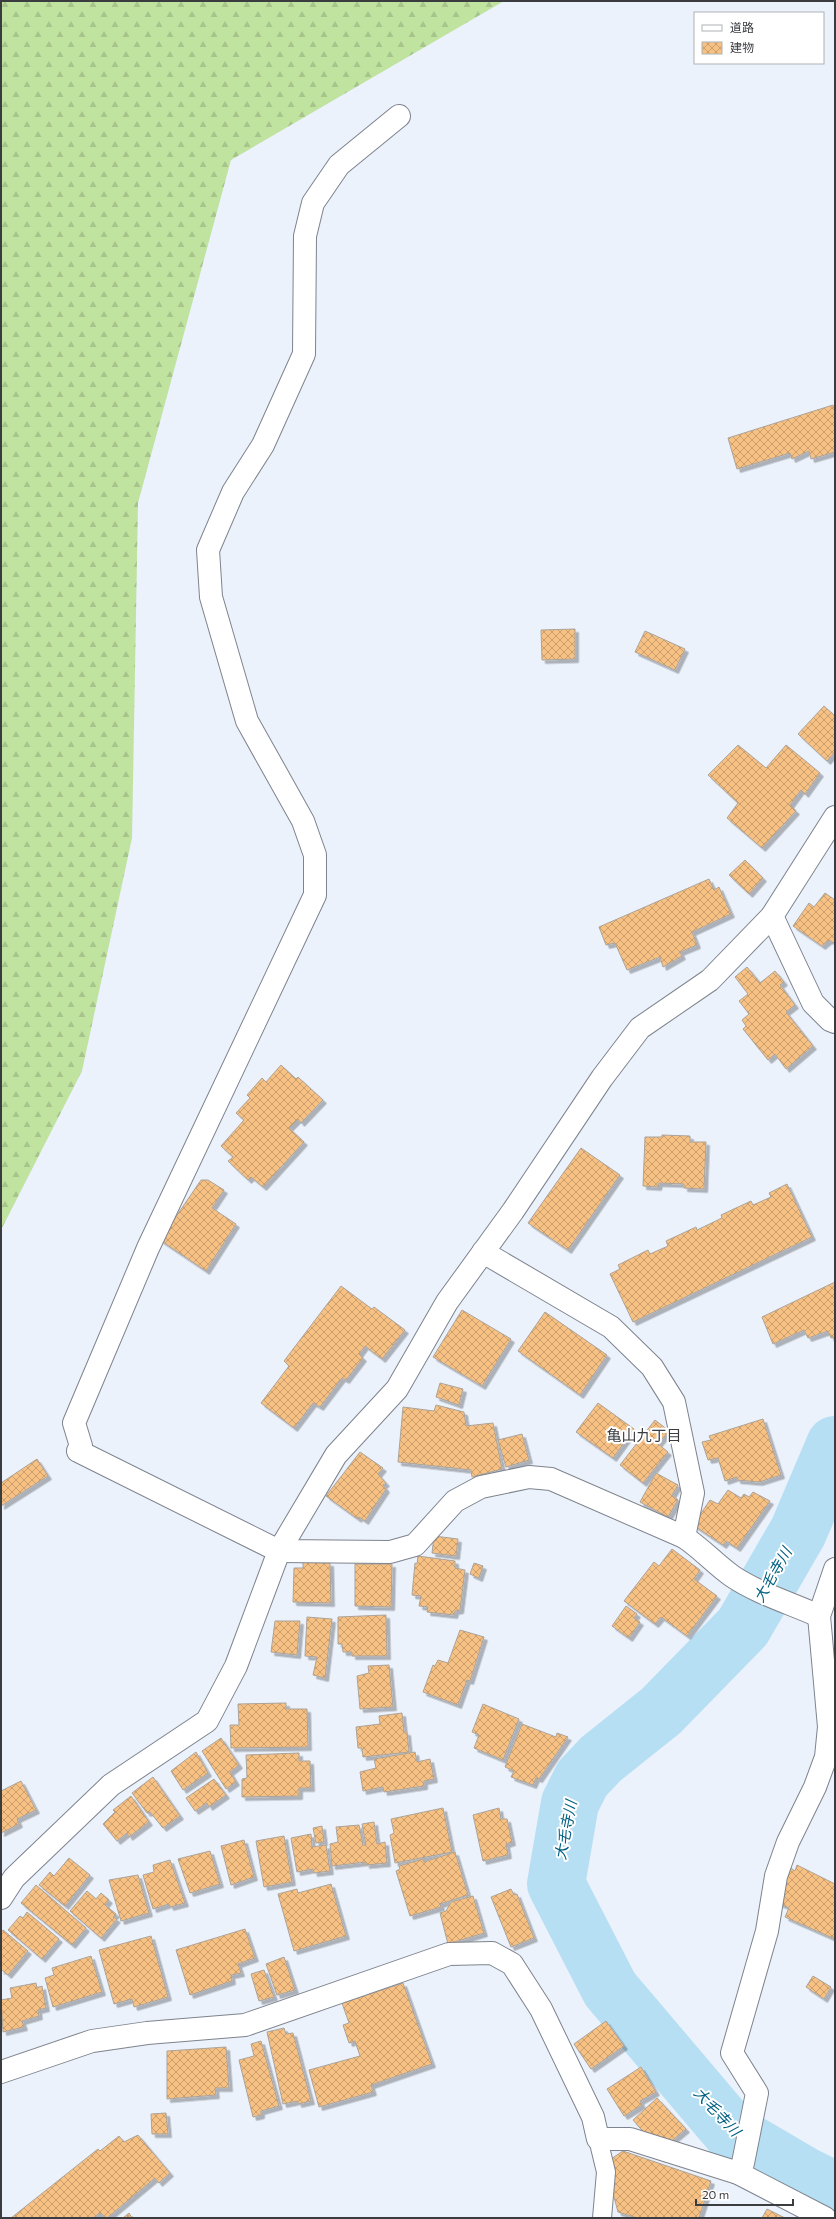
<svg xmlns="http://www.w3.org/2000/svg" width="836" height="2219" viewBox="0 0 836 2219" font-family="Commissioner,'Noto Sans JP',sans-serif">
	<defs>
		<pattern id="forest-firs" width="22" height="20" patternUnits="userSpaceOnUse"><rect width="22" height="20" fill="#c0e3a0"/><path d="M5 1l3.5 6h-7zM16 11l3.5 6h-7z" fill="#a6c48b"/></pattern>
		<pattern id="building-cross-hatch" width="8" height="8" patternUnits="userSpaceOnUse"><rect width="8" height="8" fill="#f8c184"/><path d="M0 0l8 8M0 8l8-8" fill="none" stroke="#ca9e6d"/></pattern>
		<filter id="shadow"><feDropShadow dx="3.5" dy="3.5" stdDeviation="0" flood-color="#0004"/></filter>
	</defs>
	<rect width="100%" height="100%" fill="#ebf2fc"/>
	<path fill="url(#forest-firs)" d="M1,1H504L231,160L138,503L132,838L82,1071L1,1230Z"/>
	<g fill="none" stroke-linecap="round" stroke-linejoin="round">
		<path stroke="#b7dff3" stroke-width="58" d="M835,1445L798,1532L743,1627L661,1711L601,1759L582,1779L570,1803L556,1884L610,1989L733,2134L805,2176L835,2191"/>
	</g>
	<g fill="url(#building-cross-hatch)" stroke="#aba39a" filter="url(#shadow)">
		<path d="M833,405L835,412V452L811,459L809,451L792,459L790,453L737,469L728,438Z"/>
		<path d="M575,629V659L542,660L541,630Z"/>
		<path d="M645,631L685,649L675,670L635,652Z"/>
		<path d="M824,706L835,716V752L827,761L798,734Z"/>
		<path d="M738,745L766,768L786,745L820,773L805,794L801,790L790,805L796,811L762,848L727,818L738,803L708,775Z"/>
		<path d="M745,860L763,878L749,894L729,875Z"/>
		<path d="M709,879L714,890L719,887L731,914L692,932L697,945L680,952L682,956L663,967L660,957L627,970L615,943L606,945L599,927Z"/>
		<path d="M825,893L835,900V944L829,940L822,946L793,926L809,903L814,907Z"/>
		<path d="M747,967L760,983L775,971L784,982L780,985L795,1005L786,1012L813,1046L786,1069L775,1054L768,1060L743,1029L746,1026L742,1020L749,1014L739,1001L748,994L735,977Z"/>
		<path d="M281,1065L296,1079L298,1077L323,1100L301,1123L298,1119L289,1128L304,1142L263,1187L251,1177L248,1180L228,1161L233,1157L221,1146L244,1120L236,1113L250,1098L247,1095L262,1078L266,1082Z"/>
		<path d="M662,1135L690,1136V1142H706L704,1189L684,1188V1184L659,1183L658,1187L643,1186L645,1137H662Z"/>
		<path d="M581,1148L620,1175L568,1250L528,1223Z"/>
		<path d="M201,1180H208L224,1190L212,1208L236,1224L206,1271L160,1240Z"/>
		<path d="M787,1184L812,1237L633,1322L610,1274L620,1269L618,1265L648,1250L650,1254L668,1246L666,1241L696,1227L697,1230L722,1218L721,1215L751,1201L753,1205L771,1197L769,1193Z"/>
		<path d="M835,1282V1337L831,1338L828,1331L808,1338L804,1330L773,1344L762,1317Z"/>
		<path d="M341,1286L372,1309L374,1307L405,1330L382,1359L365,1346L359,1354L363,1358L346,1380L342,1378L320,1407L313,1403L294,1428L261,1403L289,1366L284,1361Z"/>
		<path d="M462,1310L511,1339L482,1386L433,1357Z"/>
		<path d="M545,1312L607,1355L580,1395L518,1351Z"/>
		<path d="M440,1383L463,1389L459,1405L436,1397Z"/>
		<path d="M598,1403L634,1429L613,1458L576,1432Z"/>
		<path d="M436,1405L464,1412L466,1426L493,1423L502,1469L472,1477L471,1470L398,1462L403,1407L434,1411Z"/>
		<path d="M763,1419L781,1475L759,1482L737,1480V1477L725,1481L718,1458L708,1460L702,1442L711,1440L709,1436Z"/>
		<path d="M655,1420L669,1431L658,1444L668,1452L643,1483L620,1465Z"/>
		<path d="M522,1434L529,1460L506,1467L498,1440Z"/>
		<path d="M360,1452L383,1468L378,1474L386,1483L383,1485L386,1489L365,1521L359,1517L358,1519L326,1496Z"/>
		<path d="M37,1459L48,1476L1,1506V1483Z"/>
		<path d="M656,1473L678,1485L672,1495L678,1500L668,1517L640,1502Z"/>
		<path d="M728,1490L741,1498L744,1494L749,1497L753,1492L770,1501L737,1548L726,1541L723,1545L693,1525L710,1500L718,1504Z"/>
		<path d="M434,1536L458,1539L456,1556L432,1553Z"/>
		<path d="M672,1549L700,1570L694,1579L717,1596L687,1636L661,1617L655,1624L624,1601L654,1562L659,1566Z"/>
		<path d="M418,1556L455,1561V1568L465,1570L460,1610L455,1611L454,1615L427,1612L428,1607L419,1606L421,1596L412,1595L415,1563L417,1564Z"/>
		<path d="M303,1562L330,1563L331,1603L293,1602L294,1568H303Z"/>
		<path d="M474,1563L483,1566L479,1578L470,1574Z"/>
		<path d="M355,1564H392L391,1607L355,1606Z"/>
		<path d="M626,1606L637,1614L634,1618L640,1622L629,1638L612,1626Z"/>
		<path d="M386,1615L387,1656H352V1652H343L342,1644H338V1617Z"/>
		<path d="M307,1617L332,1619L325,1678L313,1675L317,1657L305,1656Z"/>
		<path d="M275,1621H300L297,1655L271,1652Z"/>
		<path d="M460,1630L484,1637L470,1681L467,1680L458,1705L423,1692L433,1665L435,1666L438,1660L448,1663Z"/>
		<path d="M389,1665L393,1707L360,1709L357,1676L369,1673L368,1666Z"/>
		<path d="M286,1703V1709H307L308,1747L231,1748L230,1725H239L238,1704Z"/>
		<path d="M483,1704L519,1719L503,1760L474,1748L479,1735L472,1732Z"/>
		<path d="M402,1713L404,1732H407L409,1752L363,1757L362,1748H358L356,1727L380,1724L379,1716Z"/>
		<path d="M522,1724L556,1737L557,1733L568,1737L539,1779L536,1778L533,1785L511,1777L514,1771L505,1767Z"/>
		<path d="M221,1738L239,1765L230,1772L236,1782L226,1789L202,1751Z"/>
		<path d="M196,1752L208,1773L183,1790L171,1771Z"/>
		<path d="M415,1752L417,1762L430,1759L434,1779L424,1781V1786L384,1792L383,1787L363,1791L360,1772L376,1768L374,1759Z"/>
		<path d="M299,1753V1761H310L311,1788H299V1796L242,1797V1779L247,1778L246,1755Z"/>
		<path d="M153,1777L180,1816L163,1828L150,1812L147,1813L132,1793Z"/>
		<path d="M214,1779L226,1795L209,1807L207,1803L195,1811L186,1798Z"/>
		<path d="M21,1781L36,1810L17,1819L19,1824L1,1833V1791Z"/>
		<path d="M131,1796L149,1822L129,1837L127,1833L117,1841L103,1824L115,1812L113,1810Z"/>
		<path d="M443,1808L452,1852L395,1863L390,1835L394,1833L391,1819Z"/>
		<path d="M499,1808L501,1819H507L512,1842L506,1844L508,1855L483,1861L473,1815Z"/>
		<path d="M374,1822L377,1844L385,1842L387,1863L366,1865V1862L332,1866L330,1844L338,1842L336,1827L359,1825L363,1845H366L362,1824Z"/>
		<path d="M322,1826L324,1842L316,1843L313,1828Z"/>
		<path d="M311,1834L312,1847L326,1845L330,1871L314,1873L313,1869L297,1872L291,1838Z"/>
		<path d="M284,1836L292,1882L264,1887L256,1841Z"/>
		<path d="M244,1840L254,1877L231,1885L221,1846Z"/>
		<path d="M210,1851L220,1884L190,1893L178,1859Z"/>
		<path d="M455,1852L468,1895L440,1904L441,1907L410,1916L396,1871L400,1869L399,1866L423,1859L424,1862Z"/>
		<path d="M69,1858L90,1875L65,1906L39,1885L50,1872L54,1876Z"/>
		<path d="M170,1860L185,1903L170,1907L169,1904L153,1909L143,1875L154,1872L153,1865Z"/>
		<path d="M797,1865L835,1884V1939L785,1917L789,1908L776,1902L791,1868L795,1871Z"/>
		<path d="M138,1875L149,1913L121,1921L109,1880Z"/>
		<path d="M331,1884L346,1936L294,1951L278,1894L297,1889L298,1893Z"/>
		<path d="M36,1885L86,1928L72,1945L21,1903Z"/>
		<path d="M511,1889L514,1895L517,1894L534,1938L511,1947L491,1897Z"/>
		<path d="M87,1891L96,1899L101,1893L109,1900L105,1905L116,1914L113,1917L117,1919L101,1938L70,1911Z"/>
		<path d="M473,1896L484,1933L448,1944L440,1913L446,1911L451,1902Z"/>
		<path d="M27,1912L59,1939L42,1959L8,1930L20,1916L23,1918Z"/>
		<path d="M245,1929L255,1958L238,1964L241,1973L231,1975L232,1981L190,1995L176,1950Z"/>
		<path d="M3,1930L28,1951L8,1975L2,1970L1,1971V1932Z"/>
		<path d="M151,1936L168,1997L134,2007L132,1999L114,2004L99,1950Z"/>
		<path d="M91,1956L102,1992L53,2007L45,1978L54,1975L52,1968Z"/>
		<path d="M284,1957L295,1990L277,1995L266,1964Z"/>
		<path d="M264,1970L274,1997L259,2001L251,1974Z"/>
		<path d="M813,1976L831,1987L824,1999L806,1987Z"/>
		<path d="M36,1983L37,1988L42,1986L46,2008L38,2010L39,2016L22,2021L24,2027L3,2032L1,2000L12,1998L10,1988Z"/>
		<path d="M403,1983L432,2064L371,2085L373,2092L319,2107L309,2070L360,2056L355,2041L349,2043L343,2025L349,2023L342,2003Z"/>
		<path d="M606,2021L624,2046L591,2069L574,2044Z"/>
		<path d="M284,2028L286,2034L293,2033L311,2101L298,2104V2101L283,2104L267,2032Z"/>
		<path d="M261,2041L279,2106L261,2111V2115L253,2117L239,2060L254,2056L251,2044Z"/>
		<path d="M226,2047L229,2088H215L216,2095L167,2099V2051Z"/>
		<path d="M641,2067L656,2092L640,2101L642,2105L624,2116L607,2089Z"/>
		<path d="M657,2098L686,2129L668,2144L658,2141L651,2134L647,2136L633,2120Z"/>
		<path d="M166,2113L168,2134H152L151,2114Z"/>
		<path d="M138,2135L170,2173L159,2183L155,2178L107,2218L100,2213L93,2218H11L98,2149L100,2151L119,2136L124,2142Z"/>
		<path d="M623,2151L711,2181L699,2218H637L618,2212L613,2193L614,2185L612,2184L611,2159Z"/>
		<path d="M767,2209L785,2218H762Z"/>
		<path d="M129,2213L132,2218H123Z"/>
	</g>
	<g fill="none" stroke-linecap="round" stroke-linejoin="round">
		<g stroke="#7e838d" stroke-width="20">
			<path id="service" d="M598,2139L606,2172L602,2218"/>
		</g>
		<g stroke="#7e838d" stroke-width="24">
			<g id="minor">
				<path d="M399,116L339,165L313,203L305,236L304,354L263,445L233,492L208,550L211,597L247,721L303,821L315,855V895L148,1248L74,1423L81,1446L78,1451L279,1551L390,1552L415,1545L455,1501L481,1487L529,1477L551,1479L684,1537C701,1548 715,1564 732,1576C757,1593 790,1603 819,1616"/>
				<path d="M772,916L813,1003L830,1020L835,1022"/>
				<path d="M483,1252L611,1327L652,1367L674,1402L693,1493L684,1537"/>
				<path d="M1,1898L14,1878L111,1785L207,1721L236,1666L279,1551L336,1455L397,1389L447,1302L513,1211L602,1078L640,1028L710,980L772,916L835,817"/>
				<path d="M1,2072L92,2041L147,2033L245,2025L449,1954L492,1953L512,1964L541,2009L593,2117L598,2139H630L738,2173L825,2218"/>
				<path d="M738,2173L743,2163L757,2093L732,2053L767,1931L776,1876L788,1842L815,1787L826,1757L829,1727L819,1616L835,1569"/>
			</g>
		</g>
		<use href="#service" stroke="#fff" stroke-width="18"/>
		<use href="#minor" stroke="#fff" stroke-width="22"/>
	</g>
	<g text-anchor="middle" stroke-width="4" stroke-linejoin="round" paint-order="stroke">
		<g font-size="15" fill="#3a3c40" stroke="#fff">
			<text x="644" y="1441">亀山九丁目</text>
		</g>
		<g font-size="15" font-style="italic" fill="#006082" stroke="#fff">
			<text transform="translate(773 1575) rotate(-60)" y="5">大毛寺川</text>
			<text transform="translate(566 1830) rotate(-79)" y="5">大毛寺川</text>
			<text transform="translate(717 2112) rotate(47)" y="5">大毛寺川</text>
		</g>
	</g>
	<rect width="836" height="2219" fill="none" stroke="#3a3c40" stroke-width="4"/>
	<rect x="694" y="12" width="130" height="52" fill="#ffffff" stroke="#b0b1b3"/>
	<rect x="702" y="25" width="20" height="6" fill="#ffffff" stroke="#b0b1b3"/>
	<text x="730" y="32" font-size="12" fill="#3a3c40">道路</text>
	<rect x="702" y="42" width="20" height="12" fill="url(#building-cross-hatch)" stroke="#b0b1b3"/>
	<text x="730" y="52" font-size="12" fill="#3a3c40">建物</text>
	<path d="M696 2199v6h97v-6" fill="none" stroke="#3a3c40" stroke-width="2"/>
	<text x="702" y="2199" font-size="12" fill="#3a3c40" stroke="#ffffff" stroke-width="3" paint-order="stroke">20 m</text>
</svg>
